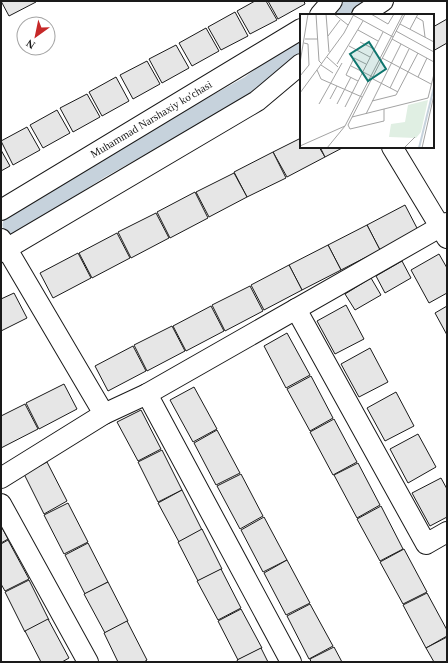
<svg xmlns="http://www.w3.org/2000/svg" width="448" height="663" viewBox="0 0 448 663" font-family="Georgia,serif">
	<rect width="100%" height="100%" fill="#fff"/>
	<g fill="none" stroke-linecap="round" stroke-linejoin="round">
		<g stroke="#c6d2dc" stroke-width="19">
			<path d="M338,15L355,1"/>
			<path d="M12,225L100,169L250,85L301,46"/>
		</g>
	</g>
	<g fill="#e6e6e6" stroke="#1a1a1a">
		<path d="M1,1H36V2L9,16Z"/>
		<path d="M255,1H266L277,20L250,34L237,11Z"/>
		<path d="M268,1H304L305,4L278,19Z"/>
		<path d="M235,12L248,36L221,50L208,27Z"/>
		<path d="M447,19V43L433,51V27Z"/>
		<path d="M206,28L219,51L192,66L179,43Z"/>
		<path d="M176,45L189,68L162,83L149,59Z"/>
		<path d="M147,61L160,84L133,99L120,75Z"/>
		<path d="M116,77L129,101L102,116L89,92Z"/>
		<path d="M87,94L100,117L73,132L60,108Z"/>
		<path d="M57,110L70,133L43,148L30,125Z"/>
		<path d="M27,127L40,150L13,165L1,141Z"/>
		<path d="M301,138V147H319L325,157L287,177L273,152Z"/>
		<path d="M320,147H344L325,157Z"/>
		<path d="M1,150L10,166L1,171Z"/>
		<path d="M273,152L286,178L247,197L234,172Z"/>
		<path d="M234,173L247,197L209,217L196,192Z"/>
		<path d="M195,192L208,218L170,238L157,212Z"/>
		<path d="M405,205L418,230L380,250L367,225Z"/>
		<path d="M156,213L169,238L131,258L118,232Z"/>
		<path d="M367,225L380,250L341,270L328,245Z"/>
		<path d="M117,233L130,258L92,278L79,253Z"/>
		<path d="M328,245L341,270L302,290L289,265Z"/>
		<path d="M78,253L91,278L53,298L40,273Z"/>
		<path d="M439,254L447,268V293L429,303L411,270Z"/>
		<path d="M402,261L411,278L385,293L376,276Z"/>
		<path d="M289,265L302,290L264,310L251,285Z"/>
		<path d="M371,278L381,295L355,310L345,294Z"/>
		<path d="M250,286L263,311L225,331L212,305Z"/>
		<path d="M14,293L27,318L1,331V299Z"/>
		<path d="M346,305L364,339L335,354L317,321Z"/>
		<path d="M211,306L224,331L186,351L173,326Z"/>
		<path d="M447,306V335L435,313Z"/>
		<path d="M172,326L185,351L147,371L134,345Z"/>
		<path d="M287,333L310,375L286,388L264,346Z"/>
		<path d="M133,346L146,371L108,391L95,366Z"/>
		<path d="M370,348L388,382L359,397L341,364Z"/>
		<path d="M311,376L333,418L310,431L287,389Z"/>
		<path d="M64,384L77,409L39,429L26,403Z"/>
		<path d="M194,387L217,429L193,442L170,400Z"/>
		<path d="M396,392L414,426L385,441L367,408Z"/>
		<path d="M25,404L38,429L1,448V416Z"/>
		<path d="M141,410L161,449L138,461L117,422Z"/>
		<path d="M334,419L357,462L333,475L310,432Z"/>
		<path d="M217,430L240,473L216,485L194,443Z"/>
		<path d="M418,434L436,467L408,483L390,449Z"/>
		<path d="M162,450L182,490L158,502L138,462Z"/>
		<path d="M47,462L67,501L44,514L24,474Z"/>
		<path d="M358,463L380,505L357,518L334,475Z"/>
		<path d="M241,474L263,516L240,529L217,486Z"/>
		<path d="M441,478L447,489V517L430,526L412,493Z"/>
		<path d="M182,490L202,530L179,542L158,503Z"/>
		<path d="M68,503L88,542L64,554L44,515Z"/>
		<path d="M381,506L403,549L380,561L357,519Z"/>
		<path d="M264,517L287,560L263,572L241,530Z"/>
		<path d="M1,526L8,539L1,543Z"/>
		<path d="M202,529L222,569L198,581L178,542Z"/>
		<path d="M8,540L29,579L5,591L1,584V544Z"/>
		<path d="M88,543L108,582L85,594L65,555Z"/>
		<path d="M404,549L427,592L403,604L380,562Z"/>
		<path d="M287,560L310,603L286,615L264,573Z"/>
		<path d="M221,569L241,608L218,620L197,581Z"/>
		<path d="M29,580L49,620L25,632L5,592Z"/>
		<path d="M108,582L128,621L105,633L84,594Z"/>
		<path d="M427,593L447,630V636L426,648L403,605Z"/>
		<path d="M310,604L333,646L309,659L287,616Z"/>
		<path d="M241,609L262,648L238,660L218,621Z"/>
		<path d="M48,619L69,658L62,662H41L25,631Z"/>
		<path d="M127,621L147,660L144,662H118L104,633Z"/>
		<path d="M447,637V662H434L426,648Z"/>
		<path d="M334,647L342,662H311L310,659Z"/>
		<path d="M261,648L268,662H238L237,660Z"/>
	</g>
	<g fill="none" stroke-linecap="round" stroke-linejoin="round">
		<g stroke="#1a1a1a" stroke-width="22">
			<g id="minor">
				<path d="M320,15L332,1"/>
				<path d="M362,15L383,1"/>
				<path d="M392,147L447,238"/>
				<path d="M1,210L301,29"/>
				<path d="M1,239L104,414"/>
				<path d="M1,252L257,101L301,64"/>
				<path d="M296,309L426,544L447,532"/>
				<path d="M147,394L291,662"/>
				<path d="M1,478L104,414L147,394L447,223"/>
				<path d="M1,504L88,662"/>
			</g>
		</g>
		<use href="#minor" stroke="#fff" stroke-width="20"/>
	</g>
	<g text-anchor="middle" stroke-width="3" stroke-linejoin="round" paint-order="stroke">
		<g font-size="11" fill="#1a1a1a" stroke="#fff">
			<text transform="translate(151 119) rotate(-31)" y="4">Muhammad Narshaxiy ko'chasi</text>
		</g>
	</g>
	<g transform="translate(300 14)">
		<rect width="134" height="134" fill="#fff"/>
		<path d="M128,86L121,118L116,124L89,123L91,110L105,108L108,91Z" fill="#e0efe3"/>
		<path fill="none" stroke="#c6d2dc" stroke-width="2" d="M119,134L134,73"/>
		<path fill="none" stroke="#a3a3a3" stroke-width="1" d="M16,0L19,47L22,50M26,0L29,38M34,0L48,11M71,0L88,10L94,0M53,1L93,23M116,3L123,7L125,23M100,10L134,28M110,15L118,0M58,16L78,27M96,17L134,38M28,22L40,6M5,25H18M92,25L134,48M60,28L74,35M49,32L70,43M27,43L38,53M82,44L131,70M0,49L8,0M37,50L63,7M21,51L33,59M51,52L73,63M17,56L21,65L62,83M0,62L9,51L8,30L4,29M118,63L127,44M73,65L98,78M58,67L46,61L54,44L66,50M90,74L109,35M0,79L44,19L54,0M30,85L37,72M72,87L96,81L118,39M19,90L42,49M37,90L51,63M45,93L83,18M66,100L101,30M52,103L128,84L134,60M48,111L105,0M48,111L50,115L84,107V95M0,132L45,112M27,134L45,112L103,0M104,134L115,123M122,134L134,81"/>
		<path fill="#0f766e" fill-opacity="0.15" stroke="#0f766e" stroke-width="2" d="M69,28L86,55L68,67L50,40Z"/>
		<rect width="134" height="134" fill="none" stroke="#1a1a1a" stroke-width="2"/>
	</g>
	<rect width="448" height="663" fill="none" stroke="#1a1a1a" stroke-width="4"/>
	<g transform="translate(36 36) rotate(213)"><circle r="19" fill="#ffffff" stroke="#a3a3a3"/>
	<path d="M0-3L7 15L0 10L-7 15Z" fill="#c62828"/>
	<text y="-6" font-size="11" font-weight="bold" text-anchor="middle" fill="#1a1a1a">N</text>
	</g>
</svg>
